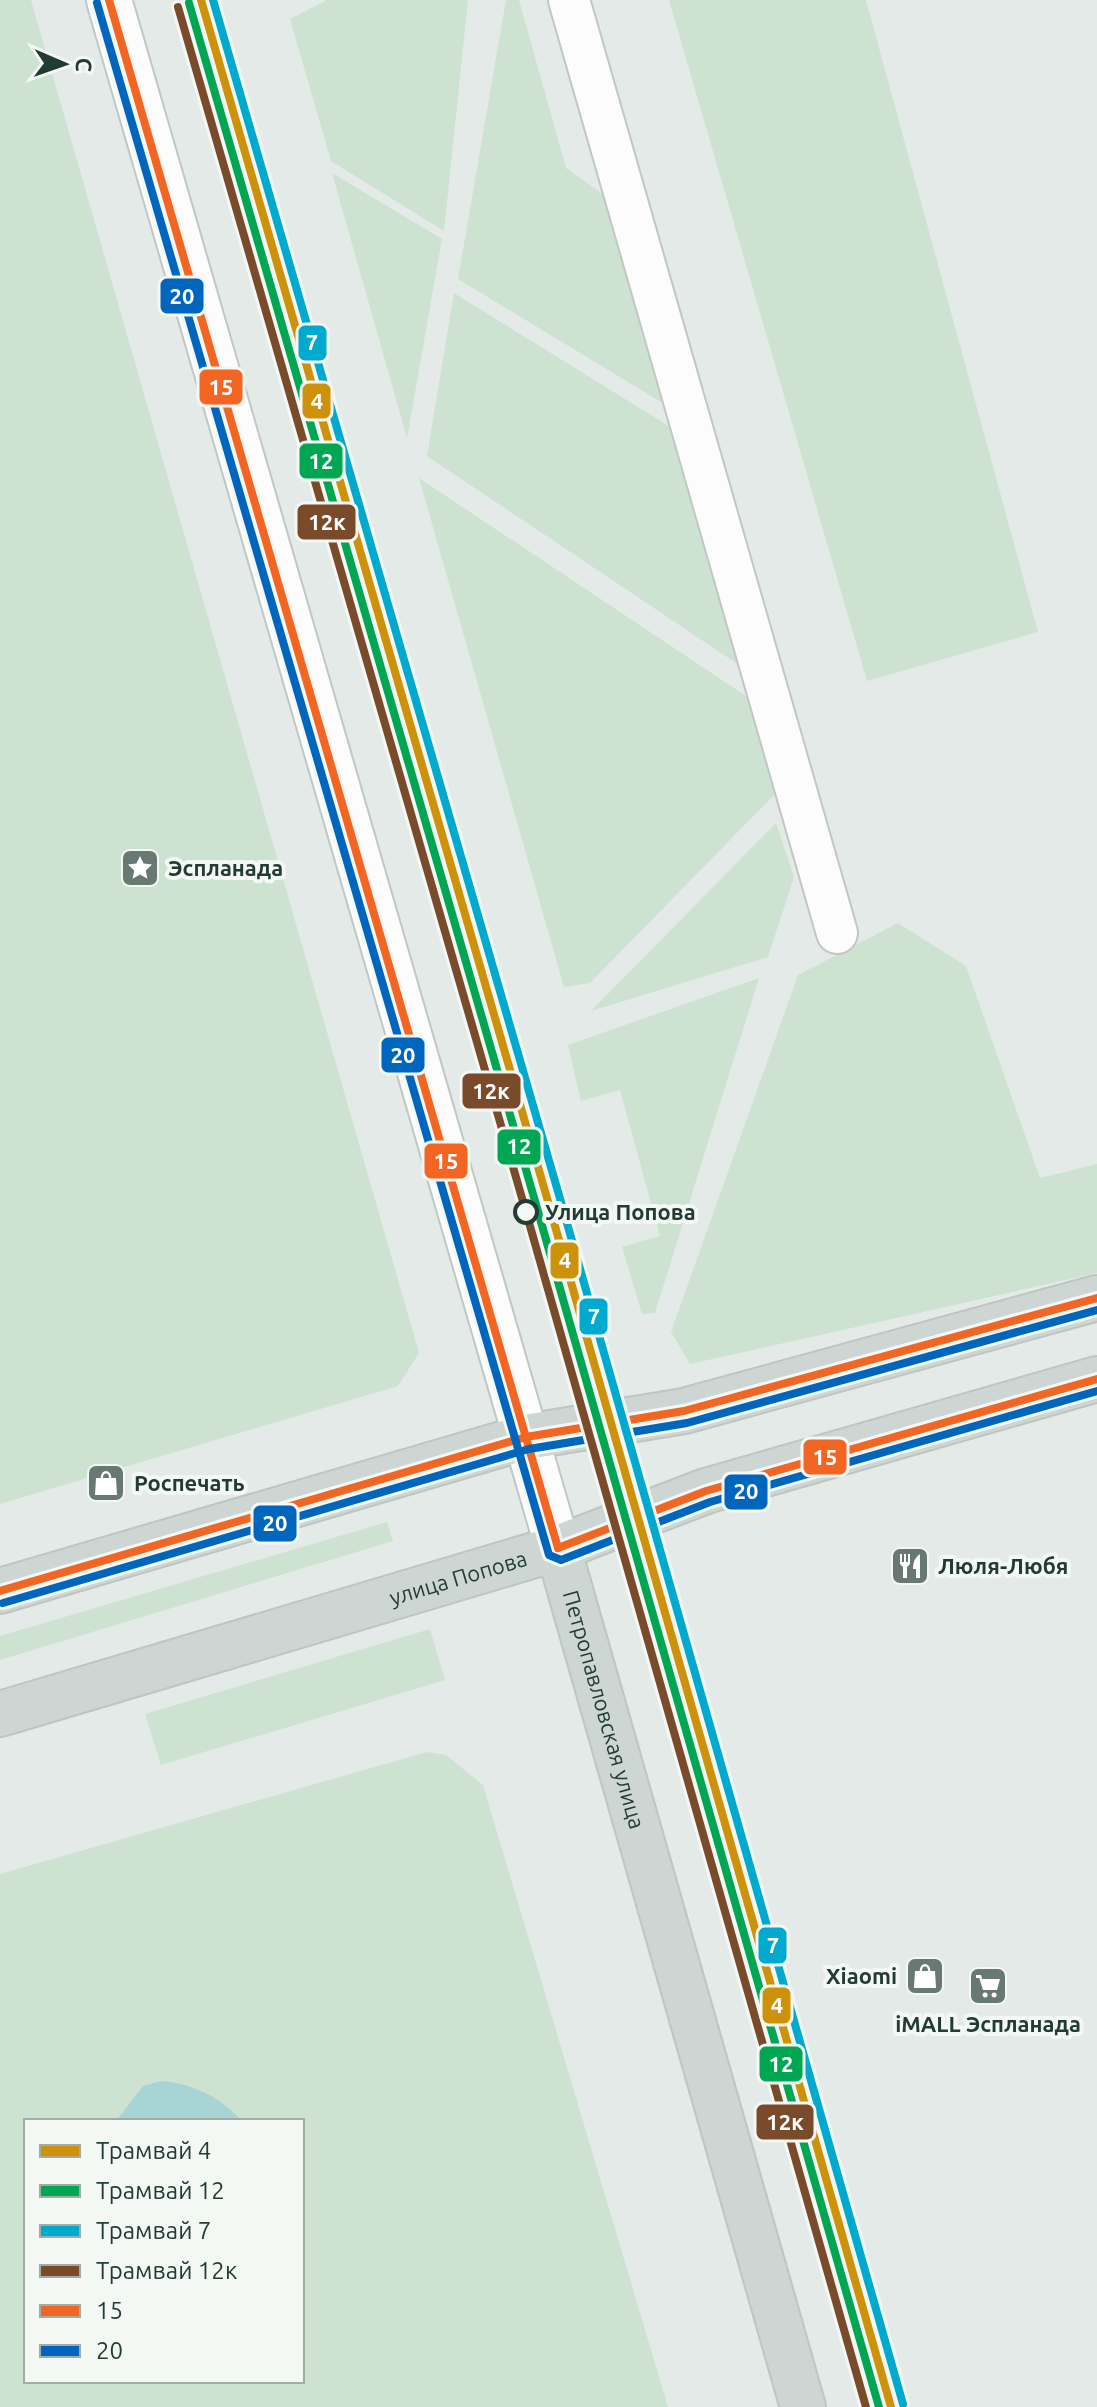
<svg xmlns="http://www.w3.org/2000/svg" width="1097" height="2407" viewBox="0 0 1097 2407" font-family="Ubuntu,sans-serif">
	<rect width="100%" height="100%" fill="#e4eae7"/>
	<g fill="#cee2d2" fill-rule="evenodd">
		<path d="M0,0H31L419,1353L398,1386L0,1504Z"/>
		<path d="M327,0H468L444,231L331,161L290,19Z"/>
		<path d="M506,0H519L566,168L612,201L674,410L458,279Z"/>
		<path d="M669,0H866L1038,632L867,681Z"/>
		<path d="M332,173L442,239L407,438Z"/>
		<path d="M454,293L680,433L748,671L427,456Z"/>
		<path d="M419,478L755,702L781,788L590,983L564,987Z"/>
		<path d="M776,823L794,877L768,957L591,1011Z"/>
		<path d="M898,923L966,966L1040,1178L1097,1164V1273L690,1364L671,1332L798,975Z"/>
		<path d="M759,978L655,1313L642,1314L622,1247L660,1236L620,1090L581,1101L568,1045Z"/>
		<path d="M387,1522L393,1541L0,1660V1636Z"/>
		<path d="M430,1629L445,1680L161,1765L145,1714Z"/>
		<path d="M427,1752L446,1755L483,1785L668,2407H0V1874ZM26,2121H302V2381H26Z"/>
	</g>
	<path fill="#a7d5d6" d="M161,2081C193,2083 221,2098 242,2121H116L143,2086Z"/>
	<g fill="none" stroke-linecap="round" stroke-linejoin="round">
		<g stroke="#c1c7c4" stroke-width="44">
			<path id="street" d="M569,0L837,933"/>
		</g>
		<g stroke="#c0c7c4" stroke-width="48">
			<path id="secondary" d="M109,0L558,1548"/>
		</g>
		<g stroke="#bdc6c2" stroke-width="48">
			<g id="primary">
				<path id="s1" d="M558,1548L803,2407"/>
				<path d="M0,1591L526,1437L684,1411L1097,1298"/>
				<path id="s2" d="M0,1714L558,1548L706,1491L1097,1379"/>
			</g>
		</g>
		<use href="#street" stroke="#fbfcfb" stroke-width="40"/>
		<use href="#secondary" stroke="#fbfcfb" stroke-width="44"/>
		<use href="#primary" stroke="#ced6d3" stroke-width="44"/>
		<g stroke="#f3f8f5" stroke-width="14">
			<g id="bus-1">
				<path d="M109,0L558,1548"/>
				<path d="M558,1548L706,1491L1097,1379"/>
				<path d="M0,1591L526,1437L684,1411L1097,1298"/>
			</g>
		</g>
		<g stroke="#f3f8f5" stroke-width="14">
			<g id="bus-2">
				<path d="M97,3L549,1555L561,1560L710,1502L1097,1391"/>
				<path d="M3,1603L529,1449L687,1423L1097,1310"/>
			</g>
		</g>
		<use href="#bus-1" stroke="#f26522" stroke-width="8"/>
		<use href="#bus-2" stroke="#0065bd" stroke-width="8"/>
		<g stroke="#f3f8f5" stroke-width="14">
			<path id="tram-1" d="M201,0L549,1205L891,2407"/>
		</g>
		<g stroke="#f3f8f5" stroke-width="14">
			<path id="tram-2" d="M189,3L537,1208L879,2407"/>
		</g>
		<g stroke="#f3f8f5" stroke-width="14">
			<path id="tram-3" d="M213,0L561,1202L903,2404"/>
		</g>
		<g stroke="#f3f8f5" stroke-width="14">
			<path id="tram-4" d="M178,7L526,1212L866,2407"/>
		</g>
		<use href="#tram-1" stroke="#cd910a" stroke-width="8"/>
		<use href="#tram-2" stroke="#00a651" stroke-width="8"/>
		<use href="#tram-3" stroke="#00a9ce" stroke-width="8"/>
		<use href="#tram-4" stroke="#7a4b2a" stroke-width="8"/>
	</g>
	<defs>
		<g id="sight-square" transform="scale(2)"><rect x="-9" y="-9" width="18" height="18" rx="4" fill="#677972" stroke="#f3f8f5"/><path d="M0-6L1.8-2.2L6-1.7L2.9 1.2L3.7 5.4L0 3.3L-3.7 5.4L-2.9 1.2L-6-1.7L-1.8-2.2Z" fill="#fff"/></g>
		<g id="shop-square" transform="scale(2)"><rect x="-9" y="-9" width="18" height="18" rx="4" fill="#677972" stroke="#f3f8f5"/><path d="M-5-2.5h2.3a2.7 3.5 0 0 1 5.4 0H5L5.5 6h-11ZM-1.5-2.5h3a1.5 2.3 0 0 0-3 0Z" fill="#fff"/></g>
		<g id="restaurant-square" transform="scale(2)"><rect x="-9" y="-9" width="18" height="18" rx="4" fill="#677972" stroke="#f3f8f5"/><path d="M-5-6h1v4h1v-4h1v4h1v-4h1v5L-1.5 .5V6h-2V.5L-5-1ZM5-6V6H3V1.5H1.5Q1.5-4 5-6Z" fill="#fff"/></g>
		<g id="supermarket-square" transform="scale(2)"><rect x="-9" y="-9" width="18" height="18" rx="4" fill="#677972" stroke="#f3f8f5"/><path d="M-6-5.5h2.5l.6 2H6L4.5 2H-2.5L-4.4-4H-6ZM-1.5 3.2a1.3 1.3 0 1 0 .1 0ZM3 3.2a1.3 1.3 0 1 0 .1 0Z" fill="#fff"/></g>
	</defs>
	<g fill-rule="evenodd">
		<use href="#sight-square" x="140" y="868"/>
		<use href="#shop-square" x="106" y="1483"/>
		<use href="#restaurant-square" x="910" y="1566"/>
		<use href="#shop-square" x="925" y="1976"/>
		<use href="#supermarket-square" x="988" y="1986"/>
	</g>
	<circle fill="#f3f8f5" stroke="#233c33" stroke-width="4" cx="526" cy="1212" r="11"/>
	<g text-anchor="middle" stroke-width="8" stroke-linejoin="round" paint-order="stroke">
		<g font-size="22" font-weight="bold" fill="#233c33" stroke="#f3f8f5" text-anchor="start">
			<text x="168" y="876">Эспланада</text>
			<text x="134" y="1491">Роспечать</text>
			<text x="938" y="1574">Люля-Любя</text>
			<text x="897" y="1984" text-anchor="end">Xiaomi</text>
			<text x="988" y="2032" text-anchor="middle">iMALL Эспланада</text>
		</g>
		<g font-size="22" font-weight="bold" fill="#233c33" stroke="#f3f8f5" text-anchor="start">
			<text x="545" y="1220">Улица Попова</text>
		</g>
		<g font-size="22" fill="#233c33" stroke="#f3f8f5">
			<text dy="8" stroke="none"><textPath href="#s2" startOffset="478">улица Попова</textPath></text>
			<text dy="8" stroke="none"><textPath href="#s1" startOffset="168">Петропавловская улица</textPath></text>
		</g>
	</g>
	<g stroke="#f3f8f5" stroke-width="3">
		<rect x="159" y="277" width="46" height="38" rx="8" fill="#0065bd"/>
		<rect x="297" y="324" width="31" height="38" rx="8" fill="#00a9ce"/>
		<rect x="198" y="368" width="46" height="38" rx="8" fill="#f26522"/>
		<rect x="301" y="382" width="31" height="38" rx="8" fill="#cd910a"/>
		<rect x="298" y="442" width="46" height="38" rx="8" fill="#00a651"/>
		<rect x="296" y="503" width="61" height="38" rx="8" fill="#7a4b2a"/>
		<rect x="380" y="1036" width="46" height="38" rx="8" fill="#0065bd"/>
		<rect x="461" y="1072" width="61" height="38" rx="8" fill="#7a4b2a"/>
		<rect x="496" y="1128" width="46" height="38" rx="8" fill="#00a651"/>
		<rect x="423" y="1142" width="46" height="38" rx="8" fill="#f26522"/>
		<rect x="549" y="1241" width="31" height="39" rx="8" fill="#cd910a"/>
		<rect x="578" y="1297" width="31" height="39" rx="8" fill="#00a9ce"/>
		<rect x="802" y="1438" width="46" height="38" rx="8" fill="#f26522"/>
		<rect x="723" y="1473" width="46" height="38" rx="8" fill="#0065bd"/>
		<rect x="252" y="1504" width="46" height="39" rx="8" fill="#0065bd"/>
		<rect x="757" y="1926" width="31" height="39" rx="8" fill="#00a9ce"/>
		<rect x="761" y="1986" width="31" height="39" rx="8" fill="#cd910a"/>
		<rect x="758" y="2045" width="46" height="38" rx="8" fill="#00a651"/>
		<rect x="755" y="2103" width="60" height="38" rx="8" fill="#7a4b2a"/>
	</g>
	<g font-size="22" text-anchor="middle" font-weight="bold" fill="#fff">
		<text x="182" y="304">20</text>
		<text x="312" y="350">7</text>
		<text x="221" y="395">15</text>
		<text x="317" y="409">4</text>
		<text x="321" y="469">12</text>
		<text x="327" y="530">12к</text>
		<text x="403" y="1063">20</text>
		<text x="491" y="1099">12к</text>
		<text x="519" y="1154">12</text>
		<text x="446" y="1169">15</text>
		<text x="565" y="1268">4</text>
		<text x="594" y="1324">7</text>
		<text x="825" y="1465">15</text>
		<text x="746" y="1499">20</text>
		<text x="275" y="1531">20</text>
		<text x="773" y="1953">7</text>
		<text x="777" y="2013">4</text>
		<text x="781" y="2072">12</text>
		<text x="785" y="2130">12к</text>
	</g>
	<rect x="24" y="2119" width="280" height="264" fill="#f3f8f5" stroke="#a0ada7" stroke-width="2"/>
	<rect x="40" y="2145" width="40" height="12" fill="#cd910a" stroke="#a0ada7" stroke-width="2"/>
	<text x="96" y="2159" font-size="24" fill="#233c33">Трамвай 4</text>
	<rect x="40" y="2185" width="40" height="12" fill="#00a651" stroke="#a0ada7" stroke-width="2"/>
	<text x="96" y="2199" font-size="24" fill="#233c33">Трамвай 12</text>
	<rect x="40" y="2225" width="40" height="12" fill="#00a9ce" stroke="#a0ada7" stroke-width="2"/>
	<text x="96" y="2239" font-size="24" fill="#233c33">Трамвай 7</text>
	<rect x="40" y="2265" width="40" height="12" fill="#7a4b2a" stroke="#a0ada7" stroke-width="2"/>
	<text x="96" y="2279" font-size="24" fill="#233c33">Трамвай 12к</text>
	<rect x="40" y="2305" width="40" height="12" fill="#f26522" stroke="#a0ada7" stroke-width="2"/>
	<text x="96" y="2319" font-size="24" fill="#233c33">15</text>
	<rect x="40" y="2345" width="40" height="12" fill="#0065bd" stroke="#a0ada7" stroke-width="2"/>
	<text x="96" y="2359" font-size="24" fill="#233c33">20</text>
	<g transform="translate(64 64) rotate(92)" stroke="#f3f8f5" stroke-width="6" paint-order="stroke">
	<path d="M0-6L14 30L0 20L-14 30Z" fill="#233c33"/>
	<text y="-12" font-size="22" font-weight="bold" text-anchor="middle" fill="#233c33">С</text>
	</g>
</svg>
